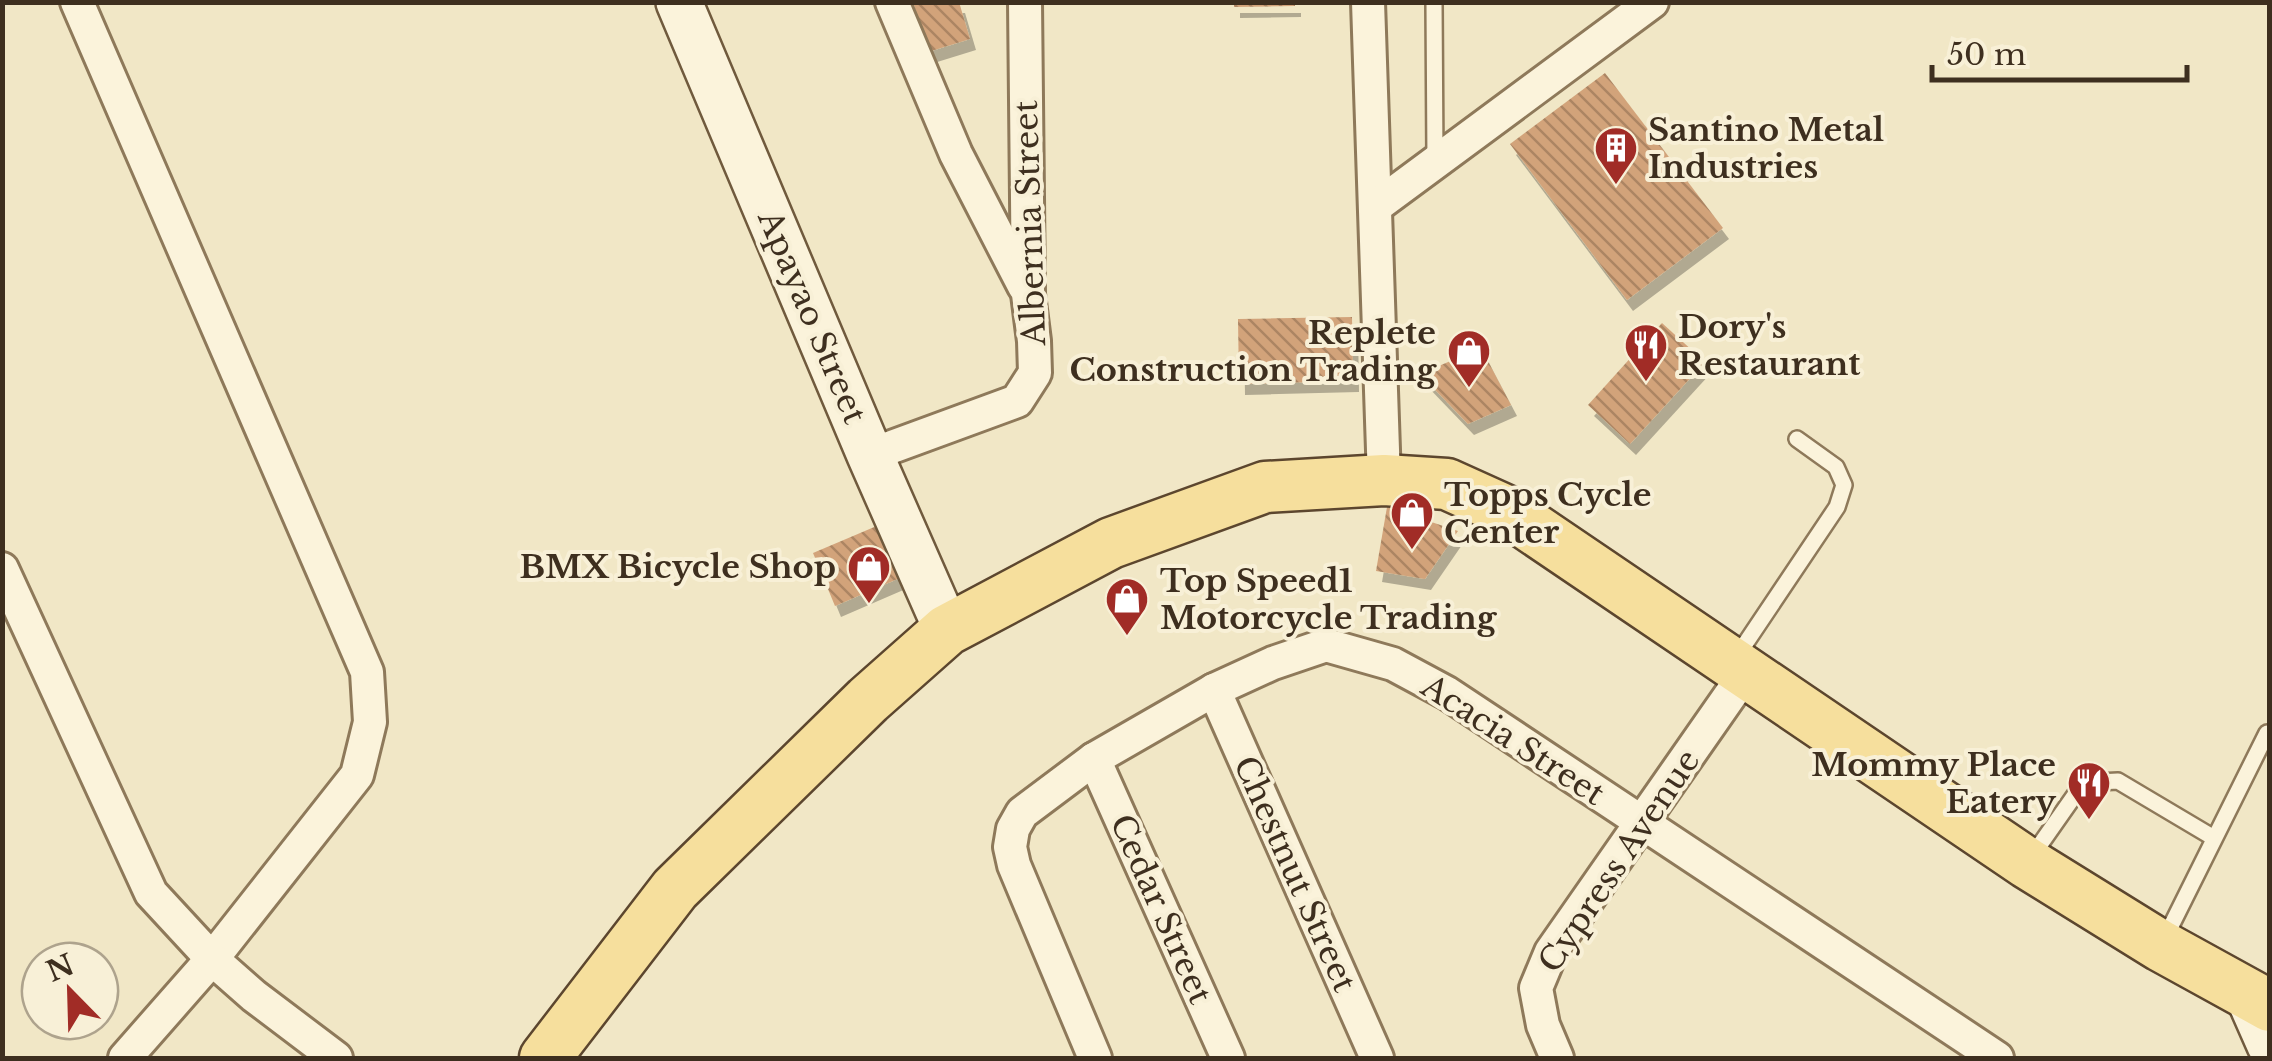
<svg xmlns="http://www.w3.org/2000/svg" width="2272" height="1061" viewBox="0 0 2272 1061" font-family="'Libre Baskerville',serif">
	<defs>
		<pattern id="building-back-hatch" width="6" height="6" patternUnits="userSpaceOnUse" patternTransform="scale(2.5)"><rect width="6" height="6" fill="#d2a37a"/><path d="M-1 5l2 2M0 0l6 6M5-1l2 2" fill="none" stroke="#ac8563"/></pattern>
		<filter id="shadow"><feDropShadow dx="6" dy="11" stdDeviation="0" flood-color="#0004"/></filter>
	</defs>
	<rect width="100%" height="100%" fill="#f1e7c6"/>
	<g fill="url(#building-back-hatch)" filter="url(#shadow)">
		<path d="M913,2H959L970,39L928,52Z"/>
		<path d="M1234,2H1295V6L1234,7Z"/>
		<path d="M1605,73L1723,228L1627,300L1510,144Z"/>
		<path d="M1352,317L1353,381L1239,384L1238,319Z"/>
		<path d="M1662,323L1705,362L1630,444L1588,405Z"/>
		<path d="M1481,348L1511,405L1468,424L1420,374Z"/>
		<path d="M1387,507L1458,531L1425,579L1376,571Z"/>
		<path d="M879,525L902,577L835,606L813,553Z"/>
	</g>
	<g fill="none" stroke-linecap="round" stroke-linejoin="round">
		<g stroke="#8e795a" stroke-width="20">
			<g id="lane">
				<path d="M1434,2L1435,162"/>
				<path d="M1737,656L1837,507L1844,485L1836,467L1797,439"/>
				<path d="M2030,859L2077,792L2099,782L2118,781L2214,838"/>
				<path d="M2165,938L2267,733"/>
			</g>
		</g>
		<g stroke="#8e795a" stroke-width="38">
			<g id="street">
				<path d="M77,2L367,672L370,722L357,775L212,959L125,1058"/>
				<path d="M892,2L956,154L1024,286"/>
				<path d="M1368,2L1384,480"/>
				<path d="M1375,207L1652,2"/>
				<path d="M870,455L1017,401L1035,373L1034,341L1028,294L1025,2"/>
				<path d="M2,569L151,893L212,959L254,996L336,1058"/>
				<path d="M1214,690L1377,1058"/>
				<path d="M1094,759L1228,1058"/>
				<path d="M1095,1058L1014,865L1010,847L1013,829L1022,813L1094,759L1214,690L1273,663L1326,645L1393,664L1447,693L1997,1058"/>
				<path d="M1557,1058L1543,1025L1536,988L1551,952L1745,674"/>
			</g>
		</g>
		<g stroke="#705a3d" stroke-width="50">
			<g id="secondary">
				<path d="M679,2L870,455L947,630"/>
				<path d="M2248,995L2270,1045"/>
			</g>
		</g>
		<g stroke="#5c462e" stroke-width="55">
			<path id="primary" d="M545,1058L675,889L868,700L947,630L1111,543L1265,487L1384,480L1447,484L1509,512L2027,863L2161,946L2270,1006"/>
		</g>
		<use href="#lane" stroke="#fbf3db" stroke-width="15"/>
		<use href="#street" stroke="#fbf3db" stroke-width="32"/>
		<use href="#secondary" stroke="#fbf3db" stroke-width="45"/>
		<use href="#primary" stroke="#f6df9d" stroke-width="50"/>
	</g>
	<defs>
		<g id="building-pin" transform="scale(2.25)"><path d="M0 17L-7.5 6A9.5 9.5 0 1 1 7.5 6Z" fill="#a12c26" stroke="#f8f0d7"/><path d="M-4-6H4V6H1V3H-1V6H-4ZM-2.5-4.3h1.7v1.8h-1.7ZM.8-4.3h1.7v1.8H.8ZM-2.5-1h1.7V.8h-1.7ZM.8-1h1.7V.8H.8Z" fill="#fff"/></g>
		<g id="restaurant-pin" transform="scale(2.25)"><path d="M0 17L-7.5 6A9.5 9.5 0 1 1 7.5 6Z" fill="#a12c26" stroke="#f8f0d7"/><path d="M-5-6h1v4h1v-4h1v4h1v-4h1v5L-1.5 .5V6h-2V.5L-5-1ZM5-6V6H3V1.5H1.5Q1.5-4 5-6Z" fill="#fff"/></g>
		<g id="shop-pin" transform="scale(2.25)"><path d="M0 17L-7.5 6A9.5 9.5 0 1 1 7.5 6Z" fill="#a12c26" stroke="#f8f0d7"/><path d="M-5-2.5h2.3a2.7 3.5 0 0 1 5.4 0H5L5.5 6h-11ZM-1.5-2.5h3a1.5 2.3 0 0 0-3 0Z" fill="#fff"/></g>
	</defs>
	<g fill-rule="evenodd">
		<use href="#building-pin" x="1616" y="148"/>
		<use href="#restaurant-pin" x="1646" y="345"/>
		<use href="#shop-pin" x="1469" y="351"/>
		<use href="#shop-pin" x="1412" y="513"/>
		<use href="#shop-pin" x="869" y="567"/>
		<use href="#shop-pin" x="1127" y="599"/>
		<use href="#restaurant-pin" x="2089" y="783"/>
	</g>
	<g text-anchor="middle" stroke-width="8" stroke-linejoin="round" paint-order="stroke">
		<g font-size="32" font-weight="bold" fill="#3e2f1f" stroke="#f8f0d7" text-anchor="start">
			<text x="1648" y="141">Santino Metal<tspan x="1648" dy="37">Industries</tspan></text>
			<text x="1678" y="338">Dory's<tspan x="1678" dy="37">Restaurant</tspan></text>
			<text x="1436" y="344" text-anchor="end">Replete<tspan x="1436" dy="37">Construction Trading</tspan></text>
			<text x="1444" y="506">Topps Cycle<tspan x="1444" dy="37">Center</tspan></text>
			<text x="836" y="578" text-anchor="end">BMX Bicycle Shop</text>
			<text x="1160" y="592">Top Speed1<tspan x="1160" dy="37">Motorcycle Trading</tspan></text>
			<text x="2056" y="776" text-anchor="end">Mommy Place<tspan x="2056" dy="37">Eatery</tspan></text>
		</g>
		<g font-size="32" fill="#3e2f1f" stroke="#f8f0d7">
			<text transform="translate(1030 223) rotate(-92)" y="11">Albernia Street</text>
			<text transform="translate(812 317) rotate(67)" y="11">Apayao Street</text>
			<text transform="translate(1513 740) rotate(33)" y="11">Acacia Street</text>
			<text transform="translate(1619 861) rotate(-56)" y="11">Cypress Avenue</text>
			<text transform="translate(1295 874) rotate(66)" y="11">Chestnut Street</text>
			<text transform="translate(1161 909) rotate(66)" y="11">Cedar Street</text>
		</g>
	</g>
	<rect width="2272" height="1061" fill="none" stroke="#3e2f1f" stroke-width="10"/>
	<g transform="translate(70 991) rotate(337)"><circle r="48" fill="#f8f0d7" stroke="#aea38d" stroke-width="2.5"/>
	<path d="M0-8L18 38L0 25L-18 38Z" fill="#a12c26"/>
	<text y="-15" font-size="28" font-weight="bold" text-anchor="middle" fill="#3e2f1f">N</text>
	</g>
	<path d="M1932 65v15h255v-15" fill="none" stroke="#3e2f1f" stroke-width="5"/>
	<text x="1947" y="65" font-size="30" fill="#3e2f1f" stroke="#f8f0d7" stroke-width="8" paint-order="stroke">50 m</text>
</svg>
